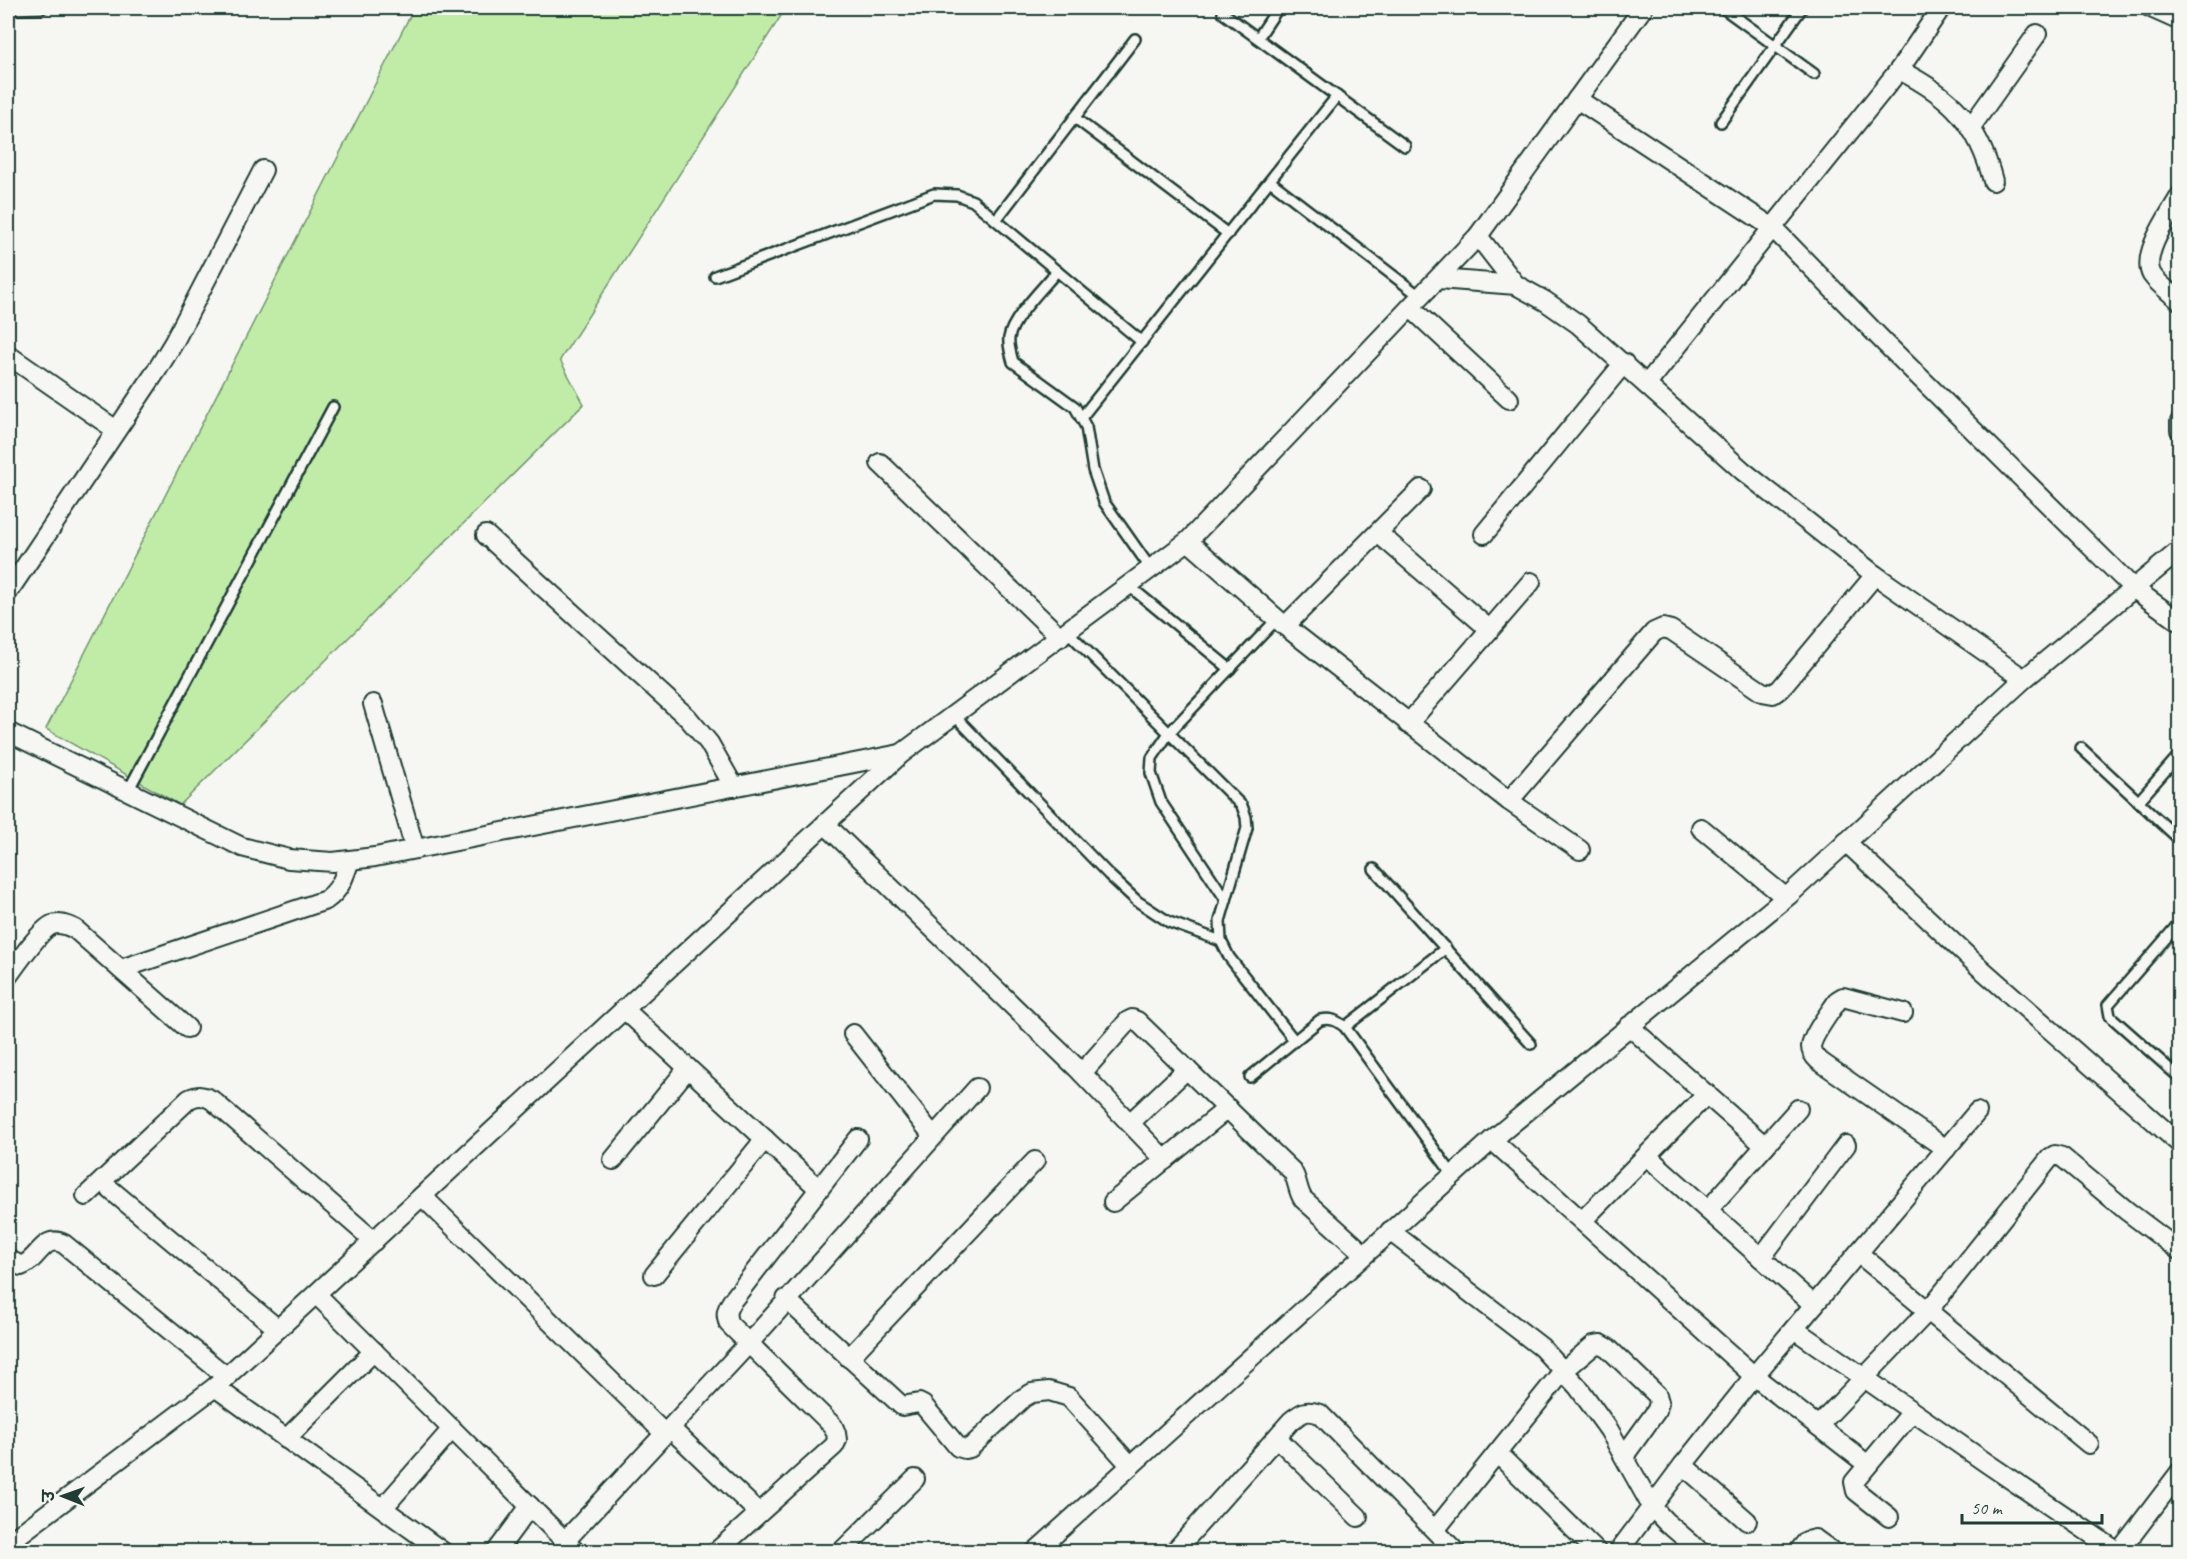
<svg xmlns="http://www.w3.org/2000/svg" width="2187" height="1559" viewBox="0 0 2187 1559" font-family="Caveat,'Playpen Sans Deva',sans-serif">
	<rect width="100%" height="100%" fill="#f6f6f2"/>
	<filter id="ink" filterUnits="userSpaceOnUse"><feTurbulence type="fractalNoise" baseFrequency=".0167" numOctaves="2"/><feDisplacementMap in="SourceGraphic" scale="12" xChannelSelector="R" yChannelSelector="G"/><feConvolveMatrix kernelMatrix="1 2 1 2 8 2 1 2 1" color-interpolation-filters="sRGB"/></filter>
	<g filter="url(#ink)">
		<path fill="#c1eca8" stroke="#70946e" stroke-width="1.5" d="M414,8H786L560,360L584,404L180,805L46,729Z"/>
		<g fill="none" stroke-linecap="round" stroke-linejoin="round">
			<g stroke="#1f3d34" stroke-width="14">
				<g id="lane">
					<path d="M1723,8L1814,74"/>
					<path d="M8,9L42,8"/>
					<path d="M1223,13L1405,146"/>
					<path d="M1258,38L1278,8"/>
					<path d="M1075,118L1228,234"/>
					<path d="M1721,122L1802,8"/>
					<path d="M1270,181L1421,297"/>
					<path d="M996,220L1135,39"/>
					<path d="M1057,271C1044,287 1012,318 1009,338C1008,346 1011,354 1013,362L1075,407L1086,427L1093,470L1104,502L1151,569"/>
					<path d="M715,276L934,194L957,195L973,201L1142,342"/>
					<path d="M1081,418L1337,96"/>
					<path d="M1128,585L1230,669"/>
					<path d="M1067,631L1242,806L1246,817L1247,828L1220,921L1221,941L1229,957L1294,1040"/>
					<path d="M954,715L1109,875L1137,901L1169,922L1221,941"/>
					<path d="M2081,748L2180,840"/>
					<path d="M128,791L333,407"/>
					<path d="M2138,802L2180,754"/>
					<path d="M1374,869L1531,1044"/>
					<path d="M1226,900L1161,802L1151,773L1152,758L1169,733L1277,619"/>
					<path d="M2180,922L2108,1005L2110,1016L2180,1078"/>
					<path d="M1345,1027L1446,948"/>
					<path d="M1250,1077L1320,1020C1331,1018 1336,1020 1345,1027L1453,1175"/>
				</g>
			</g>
			<g stroke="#1f3d34" stroke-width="22">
				<g id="street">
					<path d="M2151,8L2180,21"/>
					<path d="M1899,70C1951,96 1978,123 1993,181"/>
					<path d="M1577,99L1773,228L1885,343L2133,588L2180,622"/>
					<path d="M1971,127L2037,34"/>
					<path d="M2180,196C2170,214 2140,255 2152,275C2158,284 2171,293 2180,301"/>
					<path d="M1478,236L1516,285L1545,301L1578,324L1743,471L1875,575L2024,679"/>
					<path d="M1439,279L1516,285"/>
					<path d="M1411,308L1509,399"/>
					<path d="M8,355L116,430"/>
					<path d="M1647,384L1899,70L1941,8"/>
					<path d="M2180,422V430"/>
					<path d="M880,463L1060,637"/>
					<path d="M1378,533L1489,629"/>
					<path d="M1484,534L1624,363"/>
					<path d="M486,535L688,718L709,743L734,787"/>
					<path d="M1188,541L1285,626L1509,801L1580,850"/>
					<path d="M8,592L157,370L174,342L263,170"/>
					<path d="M1285,626L1421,489"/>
					<path d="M373,704L415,849"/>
					<path d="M1408,724L1531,582"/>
					<path d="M8,732L242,847L289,859L333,862L375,857L900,754"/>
					<path d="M1509,801L1654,632L1663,628L1671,630L1762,692L1773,694L1780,689L1875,575"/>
					<path d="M825,824L1077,1068L1165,1160"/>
					<path d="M1701,828L1785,897"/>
					<path d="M1846,842L1978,966L2180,1144"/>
					<path d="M121,969L326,900C341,889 344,877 350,860"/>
					<path d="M8,976C16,965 41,929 52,925C60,922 68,926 75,929L187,1028"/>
					<path d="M624,1009L819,1189"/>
					<path d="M1903,1013L1843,997L1838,1000C1831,1011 1812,1035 1811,1047C1811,1053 1815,1057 1818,1060L1946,1149"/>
					<path d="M1629,1026L1765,1146"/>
					<path d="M853,1034L933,1136"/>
					<path d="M1082,1073L1128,1021L1132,1019L1137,1021L1292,1171C1298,1180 1297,1190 1303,1199L1364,1254"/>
					<path d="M1130,1123L1187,1069"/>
					<path d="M1492,1140L1754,1376L1868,1465"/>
					<path d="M1647,1156L1814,1305"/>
					<path d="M613,1160L688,1068"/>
					<path d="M111,1190L278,1329"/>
					<path d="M86,1196L189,1099C198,1095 203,1095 212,1100L374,1241"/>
					<path d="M422,1196L665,1434"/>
					<path d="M1113,1202L1228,1108"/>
					<path d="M1708,1210L1798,1109"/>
					<path d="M1582,1221L1707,1094"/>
					<path d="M1390,1231L1541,1347L1578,1387L1609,1430L1652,1507L1665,1521L1701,1552"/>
					<path d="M1858,1253L2089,1444"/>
					<path d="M1761,1258L1846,1145"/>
					<path d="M8,1259L21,1266C39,1260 43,1233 64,1244L227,1377"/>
					<path d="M654,1275L765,1139"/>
					<path d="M316,1294L576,1552"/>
					<path d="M786,1299L902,1406L919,1403L923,1405L958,1447L965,1449L970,1448L1023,1398L1032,1393L1049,1391L1069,1397L1130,1465"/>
					<path d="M1794,1329L1988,1464L2118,1552"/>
					<path d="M849,1358L1035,1161"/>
					<path d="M215,1387L443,1552"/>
					<path d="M1818,1426L1928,1311L2050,1158L2055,1155L2062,1157L2127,1211L2180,1251"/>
					<path d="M670,1428L759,1513"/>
					<path d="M1277,1438L1358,1517"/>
					<path d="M286,1439L374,1351"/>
					<path d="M1497,1453L1597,1552"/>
					<path d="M1683,1465L1747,1521"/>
					<path d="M383,1508L452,1429"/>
					<path d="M1889,1517L1856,1491L1854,1482L1912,1412"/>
					<path d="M1435,1530L1563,1371L1594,1345L1601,1344L1608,1348L1657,1395L1659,1402L1657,1410L1624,1456"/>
					<path d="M565,1541L749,1343L977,1088"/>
					<path d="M8,1543L215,1387L901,754L1188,541L1478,236L1643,8"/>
					<path d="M496,1552L530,1506"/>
					<path d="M716,1552L834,1446L837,1440L836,1433L833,1426L729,1324C725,1315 726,1310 732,1301L858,1139"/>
					<path d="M841,1552L915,1479"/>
					<path d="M1035,1552L1492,1140L1789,895L2024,679L2180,550"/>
					<path d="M1174,1552L1291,1421C1302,1412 1307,1409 1320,1414L1456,1552"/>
					<path d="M1618,1552L1683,1465L1754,1376L1977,1112"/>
					<path d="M1798,1552L1807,1541L1815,1539L1833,1552"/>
					<path d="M2119,1552L2180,1472"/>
				</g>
			</g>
			<use href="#lane" stroke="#f6f6f2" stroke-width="9"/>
			<use href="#street" stroke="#f6f6f2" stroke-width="18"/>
		</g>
	</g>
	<rect width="2187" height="1559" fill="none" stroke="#f6f6f2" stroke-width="30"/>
	<rect x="15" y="15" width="2157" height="1529" fill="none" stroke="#1f3d34" stroke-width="2" filter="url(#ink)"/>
	<g transform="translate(63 1496) rotate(271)" stroke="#f6f6f2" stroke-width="4.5" paint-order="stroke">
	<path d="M0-4.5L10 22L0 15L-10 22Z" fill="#1f3d34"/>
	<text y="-9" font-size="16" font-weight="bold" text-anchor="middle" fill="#1f3d34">उ</text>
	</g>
	<path d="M1962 1514v9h140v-9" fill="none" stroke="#1f3d34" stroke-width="3"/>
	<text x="1971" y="1514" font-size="18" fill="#1f3d34" stroke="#f6f6f2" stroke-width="4.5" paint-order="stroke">50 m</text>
</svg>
